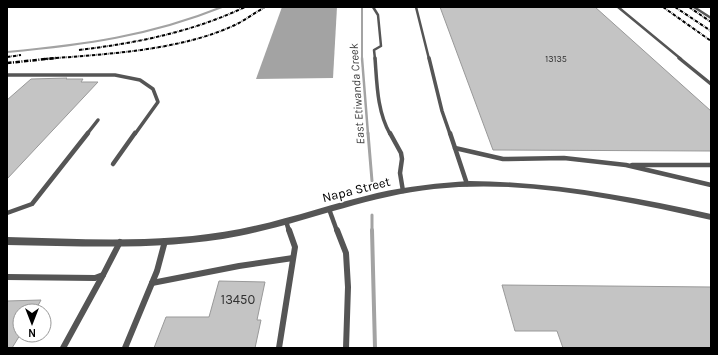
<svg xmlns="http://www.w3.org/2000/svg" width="718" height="355" viewBox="0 0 718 355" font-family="Karla,sans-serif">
	<rect width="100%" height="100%" fill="#fff"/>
	<path fill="#a3a3a3" d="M282,7H337L333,78L256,79Z"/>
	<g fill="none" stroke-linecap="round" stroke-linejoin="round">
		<g stroke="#a3a3a3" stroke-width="2">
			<path d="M362,7V59"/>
			<path d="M7,52C83,45 150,36 222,7"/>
		</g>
		<path stroke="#a3a3a3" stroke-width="2.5" d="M362,58L368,134"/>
		<g stroke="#a3a3a3" stroke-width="3">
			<path d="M368,133L372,181"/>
			<path d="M372,215V231"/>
		</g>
		<path stroke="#a3a3a3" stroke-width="4" d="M372,230L375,348"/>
	</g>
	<g fill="#c4c4c4" stroke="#999">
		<path d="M440,7H595L711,111V151L493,150Z"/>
		<path d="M67,78L66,79H83L81,82H98L7,179V100L31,79Z"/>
		<path d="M219,281L265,282L257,320H261L255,348H154L166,317H209Z"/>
		<path d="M502,285L711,287V348H563L557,331H515Z"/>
		<path d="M41,300L35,311H20V335L12,348H7V301Z"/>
	</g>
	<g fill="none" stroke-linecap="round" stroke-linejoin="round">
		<g stroke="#555" stroke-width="2.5">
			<path d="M373,7L378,15L381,46L374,50L375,59"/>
			<path d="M416,7L429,59"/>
			<path d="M618,7L681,59"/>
			<path d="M694,7L711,18"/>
		</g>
		<g stroke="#555" stroke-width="3.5">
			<path d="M375,58C377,84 377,111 390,134"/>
			<path d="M429,58L442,111L450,134"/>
			<path d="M679,58L711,84"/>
			<path d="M7,75H115L140,80L153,89L158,102L135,134"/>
			<path d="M87,134L98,120"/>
		</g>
		<g stroke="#555" stroke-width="4.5">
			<path d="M390,133L401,153L402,159L400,173L403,191"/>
			<path d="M450,133L467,184"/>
			<path d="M455,148L503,159L564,158L626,165L711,185"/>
			<path d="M113,164L135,133"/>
			<path d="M632,165H711"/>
			<path d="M329,209L337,231"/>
			<path d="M7,213L32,204L88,133"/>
			<path d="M286,221L289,231"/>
		</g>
		<g stroke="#555" stroke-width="6">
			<path d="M337,230L346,253L348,287L346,348"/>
			<path d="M7,277L95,278L103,275L120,242"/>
			<path d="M152,283L239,266L293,258"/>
			<path d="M63,348L103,275"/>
			<path d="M125,348L157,271L165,241"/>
			<path d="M279,348L295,247L289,230"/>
		</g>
		<path fill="#555" fill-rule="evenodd" d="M470,181C554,182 629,196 711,214V220C621,200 527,179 434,189C367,196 305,223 239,236C163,251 84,246 7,245V237C84,239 163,244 240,229C286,220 331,204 377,193C408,186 439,183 470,181Z"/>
		<g stroke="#000" stroke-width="2" stroke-dasharray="3.5 1 0.5 1" stroke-linecap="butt">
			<path d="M663,7L711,41"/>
			<path d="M675,7L711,31"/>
			<path d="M689,7L711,22"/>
			<path d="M79,50C137,43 192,32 245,7"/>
			<path d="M7,57L21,55"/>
			<path d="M44,59C105,54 183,51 239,23C248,18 256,12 265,7"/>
		</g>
		<path stroke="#000" stroke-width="2.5" stroke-dasharray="4.5 1.5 1 1.5" stroke-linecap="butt" d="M7,63L56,58"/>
	</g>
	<g text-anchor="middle" stroke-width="3.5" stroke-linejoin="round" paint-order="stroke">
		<g font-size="9" fill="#313131">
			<text x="556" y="62">13135</text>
		</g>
		<g font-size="12" font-style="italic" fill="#444" stroke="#fff">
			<text transform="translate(357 94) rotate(-94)" y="4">East Etiwanda Creek</text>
		</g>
		<g font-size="13" fill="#000" stroke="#fff">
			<text transform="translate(356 189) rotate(-14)" y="5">Napa Street</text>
		</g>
		<g font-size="13" fill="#313131">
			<text x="238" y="304">13450</text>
		</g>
	</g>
	<rect width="718" height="355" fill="none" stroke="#000000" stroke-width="16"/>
	<g transform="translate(32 323) rotate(180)"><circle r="19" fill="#ffffff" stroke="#999999"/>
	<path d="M0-3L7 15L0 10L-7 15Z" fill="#000000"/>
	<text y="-6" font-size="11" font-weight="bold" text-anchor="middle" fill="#000000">N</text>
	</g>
</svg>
